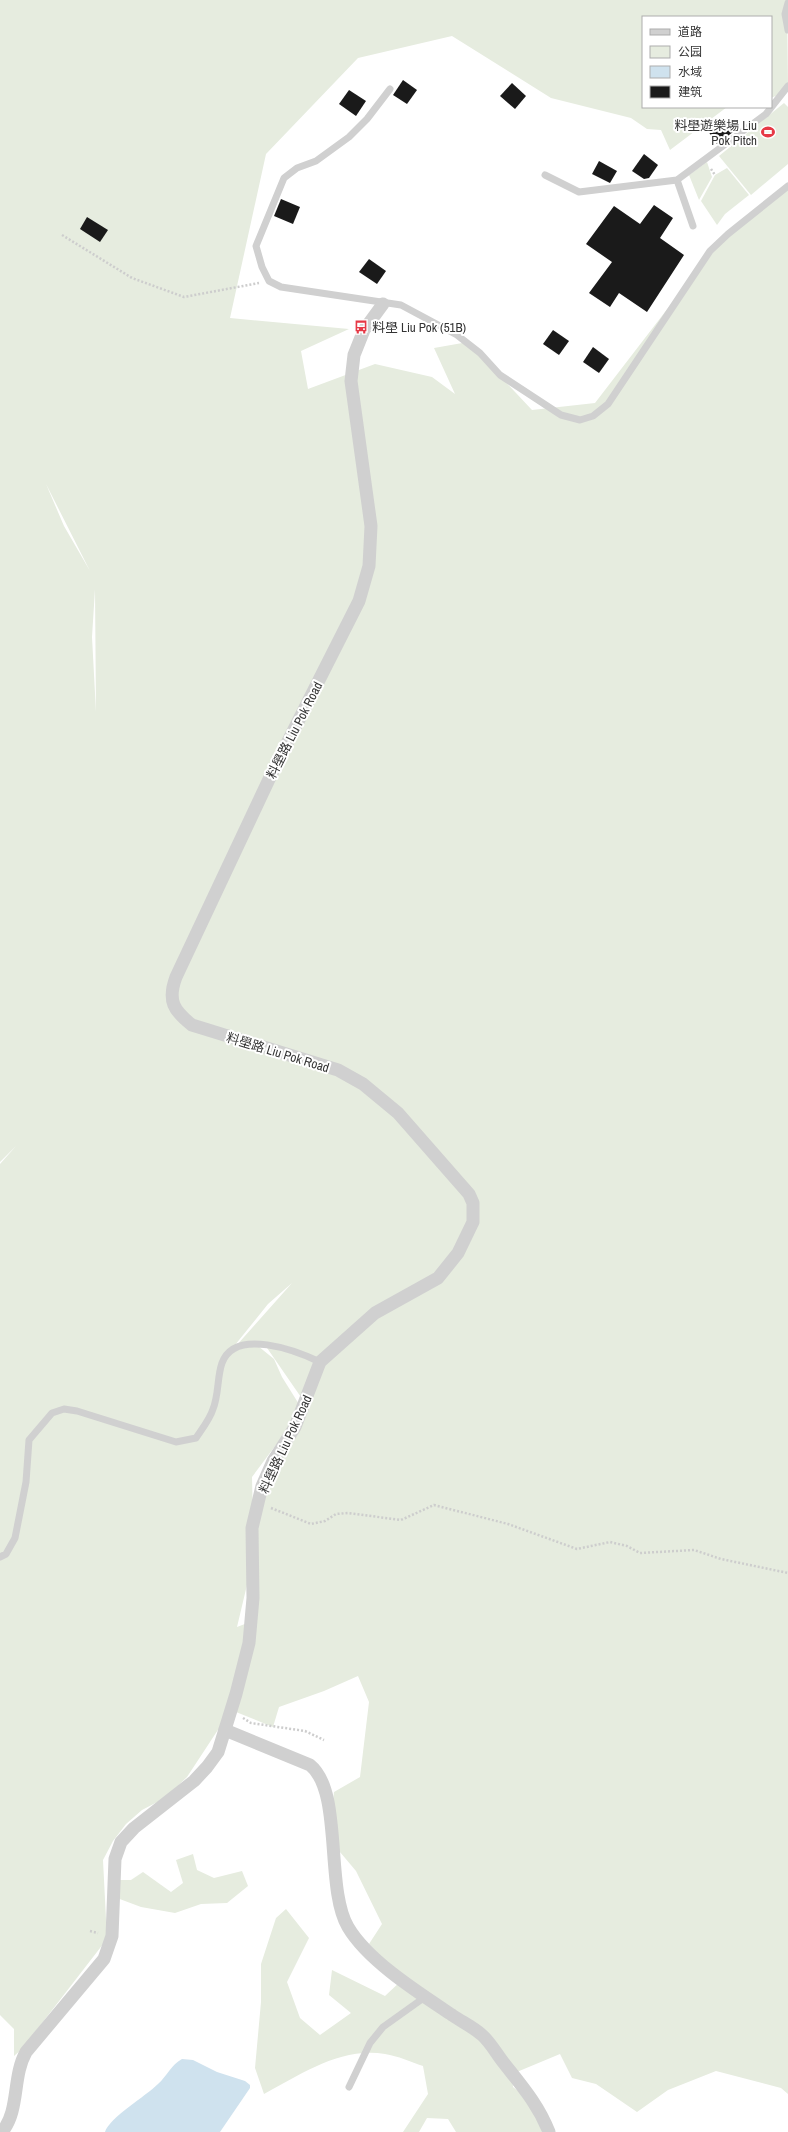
<svg xmlns="http://www.w3.org/2000/svg" width="788" height="2132" viewBox="0 0 788 2132" font-family="'Archivo Narrow','Noto Sans SC',sans-serif">
	<rect width="100%" height="100%" fill="#fff"/>
	<g fill="#e6ecdf" fill-rule="evenodd">
		<path d="M0,0H787L788,86L785,92L771,98V17H643V107H727L670,150L661,130L647,129L631,118L551,98L452,36L358,58L266,154L230,318L349,329L301,351L308,389L375,364L432,377L455,394L434,348L468,342L532,410L595,403L718,243L788,186V2094L781,2088L716,2071L668,2090L637,2112L596,2084L572,2078L560,2054L512,2074L513,2087L540,2109L549,2132H456L448,2119L427,2118L419,2132H403L428,2094L423,2066C411,2062 398,2056 385,2054C340,2047 302,2074 264,2094L255,2068L261,2002V1964L276,1918L286,1909L309,1938L287,1982L300,2018L320,2035L351,2013L329,1995L332,1970L385,1996L402,1980L369,1944L382,1924L356,1871L329,1839L334,1792L360,1777L369,1702L358,1676L324,1691L279,1707L273,1727L231,1710L187,1777L165,1798L142,1810L126,1824L113,1841L103,1860L107,1939L22,2049L14,2056V2029L0,2015V1164L16,1146L0,1162ZM46,484L90,571L64,526ZM95,589L96,712L92,637ZM292,1283L236,1346L235,1345L268,1304ZM265,1345L305,1403L302,1409L282,1377L274,1359L258,1346ZM302,1410L253,1522L252,1477ZM251,1568L250,1622L237,1627Z"/>
		<path d="M784,103L788,107V164L751,195L719,156Z"/>
		<path d="M707,162L712,177L699,200L689,175Z"/>
		<path d="M727,168L749,195L725,214L717,225L701,201L715,175Z"/>
		<path d="M193,1854L197,1870L214,1878L242,1871L248,1886L227,1903L201,1904L175,1913L141,1907L117,1898L119,1880H131L143,1872L171,1892L183,1883L176,1860Z"/>
	</g>
	<path fill="#cfe2ee" d="M182,2059L193,2060L217,2072L245,2081L250,2085V2088L220,2132H105C109,2118 146,2096 158,2084C167,2076 171,2065 182,2059Z"/>
	<g fill="#1a1a1a">
		<path d="M403,80L417,90L407,104L393,95Z"/>
		<path d="M512,83L526,96L515,109L500,96Z"/>
		<path d="M349,90L366,101L356,116L339,104Z"/>
		<path d="M724,119L733,132L717,144L708,131Z"/>
		<path d="M644,154L658,165L649,178L644,179L632,171Z"/>
		<path d="M599,161L617,171L610,183L592,174Z"/>
		<path d="M281,199L300,207L293,224L274,216Z"/>
		<path d="M654,205L673,218L660,238L684,255L647,312L619,293L610,307L589,293L612,262L586,244L614,206L640,224Z"/>
		<path d="M87,217L108,230L100,242L80,229Z"/>
		<path d="M369,259L386,271L377,284L359,272Z"/>
		<path d="M553,330L569,341L559,355L543,344Z"/>
		<path d="M593,347L609,359L599,373L583,362Z"/>
	</g>
	<g fill="none" stroke-linecap="round" stroke-linejoin="round">
		<g stroke="#cdcdcd" stroke-width="2.5" stroke-dasharray="2 2" stroke-linecap="butt">
			<path d="M711,169L715,175"/>
			<path d="M62,235L132,278L184,297L259,283"/>
			<path d="M271,1508L311,1524L325,1521L336,1514L348,1513L401,1520L434,1505L508,1524L577,1549L610,1542L627,1546L640,1553L694,1550L721,1559L788,1573"/>
			<path d="M243,1718L251,1723L305,1731L324,1740"/>
			<path d="M90,1931L98,1933"/>
		</g>
		<g stroke="#d0d0d0" stroke-width="7">
			<path d="M788,3L785,14L788,30"/>
			<path d="M390,89L367,119L349,137L316,161L297,168L284,178L256,246L262,267L269,281L281,287L401,305L457,335L480,353L500,375L561,415L580,420L593,416L608,404L710,251L728,234L788,186"/>
			<path d="M545,175L579,192L677,180L766,114L788,86"/>
			<path d="M677,180L693,226"/>
			<path d="M0,1557L6,1554L15,1538L26,1482L29,1440L52,1413L64,1409L77,1411L176,1442L196,1438C202,1429 210,1419 213,1409C219,1394 217,1377 222,1363C235,1327 297,1351 320,1362"/>
			<path d="M349,2087L370,2043L383,2027L425,1997"/>
		</g>
		<g stroke="#d0d0d0" stroke-width="13">
			<path d="M225,1730L310,1765C343,1791 325,1888 348,1927C368,1961 419,1993 452,2015C462,2022 473,2027 482,2035C490,2042 496,2053 503,2062C521,2085 538,2104 549,2132"/>
			<path d="M2,2132C20,2110 12,2077 26,2052L104,1959L112,1936L115,1859L121,1842L134,1828L194,1781L207,1767L218,1752L236,1694L249,1643L253,1598L252,1528L262,1486L273,1461L295,1427L320,1362L375,1313L438,1278L458,1253L473,1222V1203L469,1194L398,1113L363,1084L338,1070L192,1025C174,1011 167,1001 176,977L272,773L359,601L369,566L371,526L351,381L354,355L364,330L383,304"/>
		</g>
	</g>
	<defs>
		<g id="stadium-bare" transform="scale(1.08)"><path d="M0-5a6.5 5 0 1 0 0 10a6.5 5 0 1 0 0-10ZM-3.5-1.8h7v3.6h-7Z" fill="#e63946" stroke="#fff" stroke-width="2.5" paint-order="stroke"/></g>
		<g id="bus-bare" transform="scale(1.08)"><path d="M-5-6H5V4H4V6H2V4H-2V6H-4V4H-5ZM-3.5-4V0h7V-4ZM-3.5 1.2v1.5H-2V1.2ZM2 1.2v1.5H3.5V1.2Z" fill="#e63946" stroke="#fff" stroke-width="2.5" paint-order="stroke"/></g>
	</defs>
	<g fill-rule="evenodd">
		<use href="#stadium-bare" x="768" y="132"/>
		<use href="#bus-bare" x="361" y="327"/>
	</g>
	<g text-anchor="middle" stroke-width="4" stroke-linejoin="round" paint-order="stroke">
		<g font-size="13" fill="#333" stroke="#fff" text-anchor="end">
			<text x="757" y="130">料壆遊樂場 Liu<tspan x="757" dy="15">Pok Pitch</tspan></text>
			<text x="372" y="332" text-anchor="start">料壆 Liu Pok (51B)</text>
		</g>
		<g font-size="13" fill="#333" stroke="#fff">
			<text transform="translate(294 730) rotate(-63)" y="5">料壆路 Liu Pok Road</text>
			<text transform="translate(278 1052) rotate(17)" y="5">料壆路 Liu Pok Road</text>
			<text transform="translate(285 1444) rotate(-65)" y="5">料壆路 Liu Pok Road</text>
		</g>
	</g>
	<rect x="642" y="16" width="130" height="92" fill="#ffffff" stroke="#adadad"/>
	<rect x="650" y="29" width="20" height="6" fill="#d0d0d0" stroke="#adadad"/>
	<text x="678" y="36" font-size="12" fill="#333333">道路</text>
	<rect x="650" y="46" width="20" height="12" fill="#e6ecdf" stroke="#adadad"/>
	<text x="678" y="56" font-size="12" fill="#333333">公园</text>
	<rect x="650" y="66" width="20" height="12" fill="#cfe2ee" stroke="#adadad"/>
	<text x="678" y="76" font-size="12" fill="#333333">水域</text>
	<rect x="650" y="86" width="20" height="12" fill="#1a1a1a" stroke="#adadad"/>
	<text x="678" y="96" font-size="12" fill="#333333">建筑</text>
</svg>
